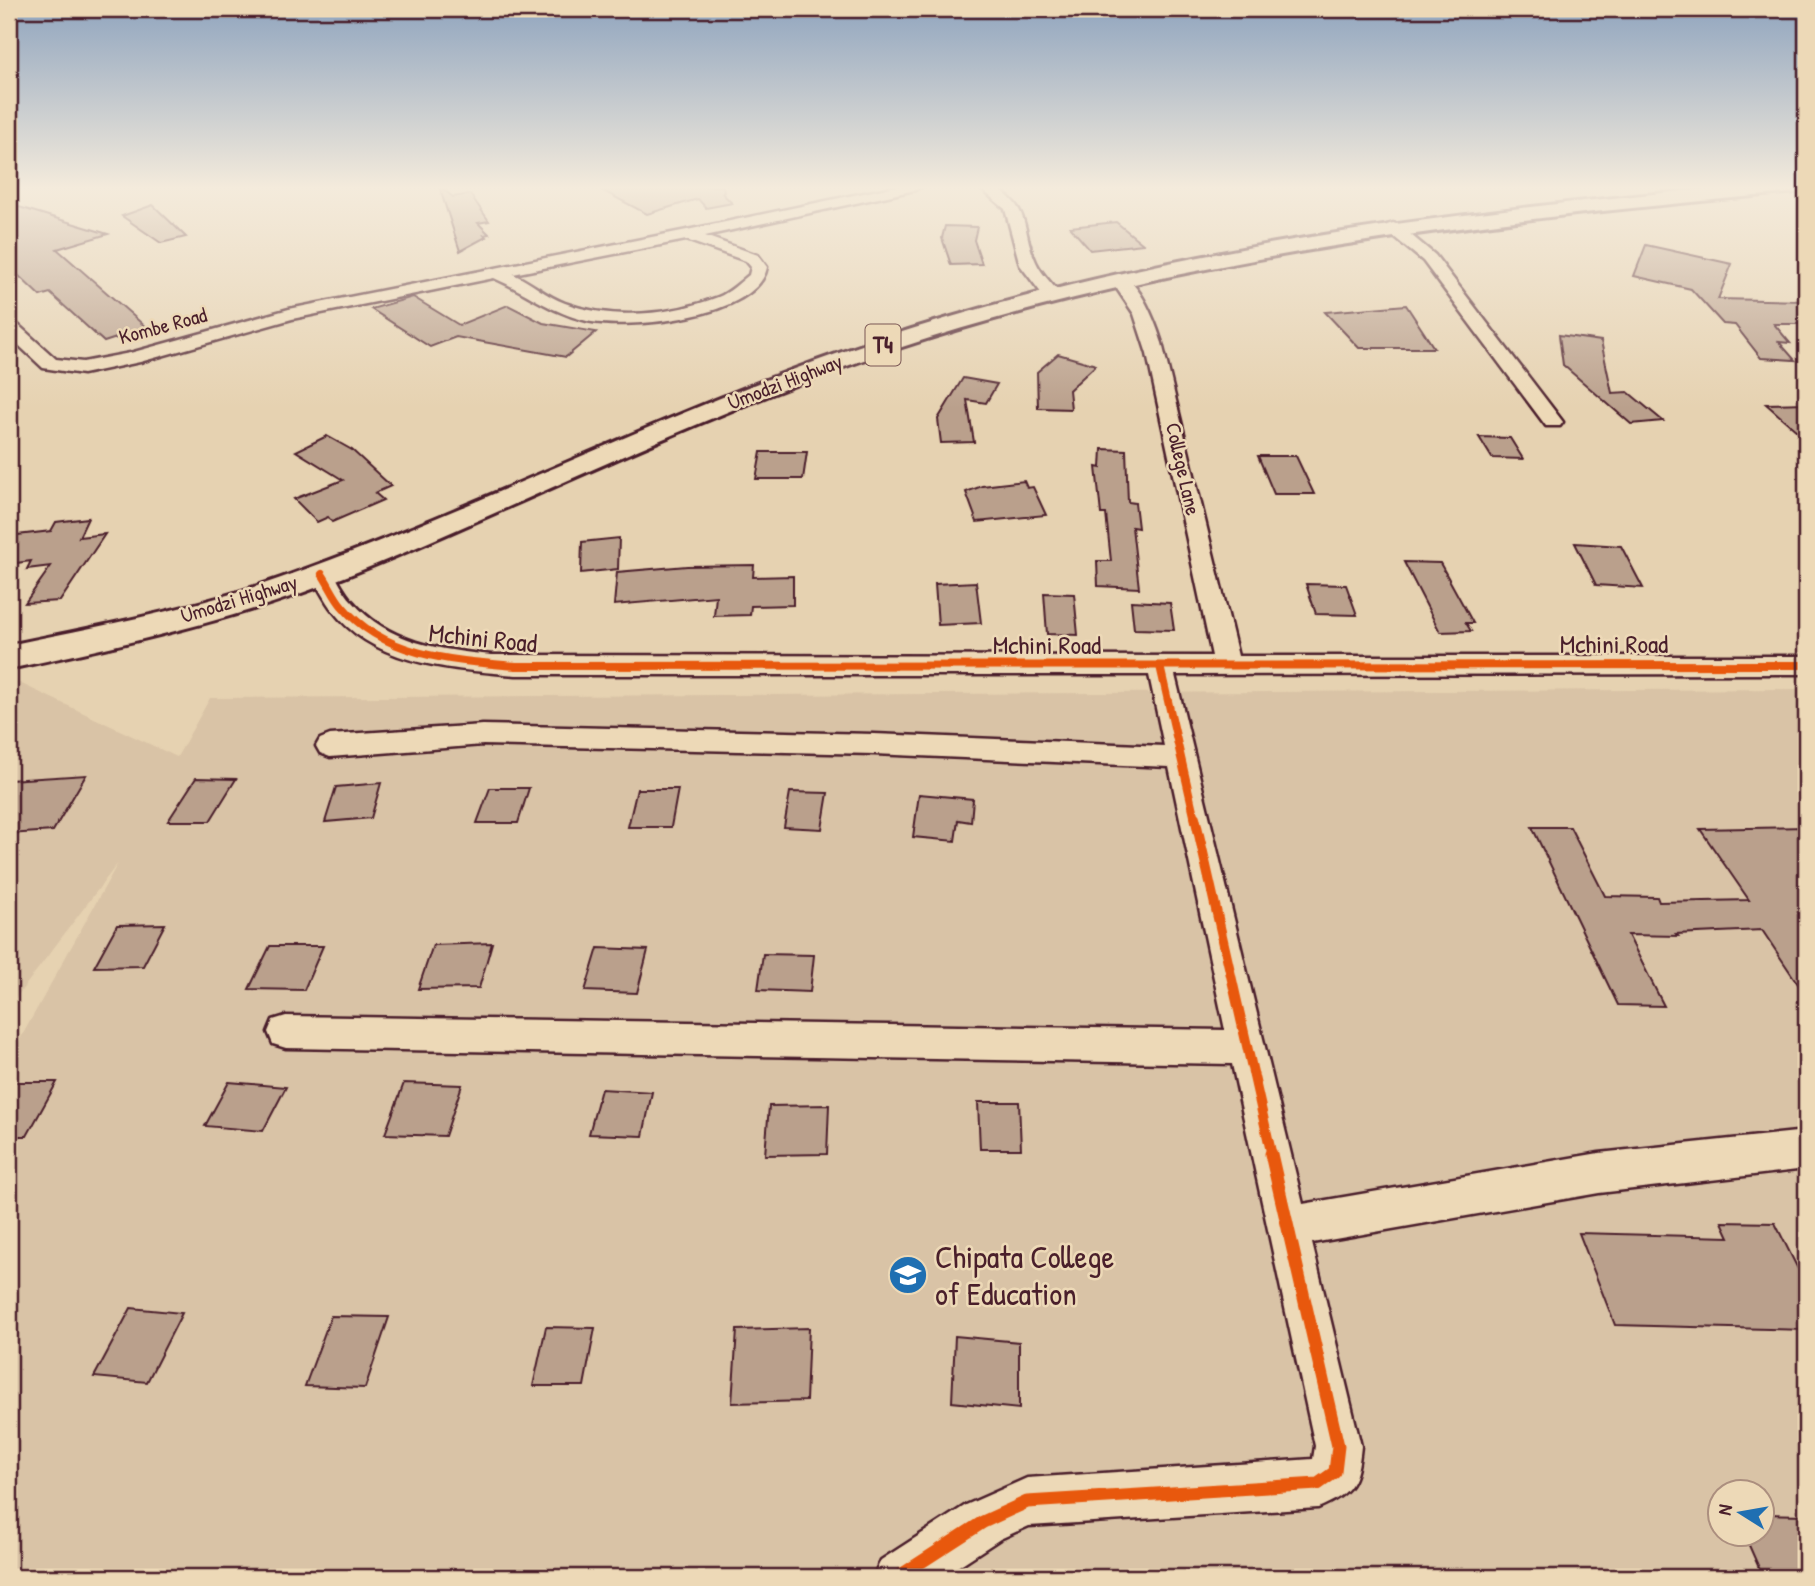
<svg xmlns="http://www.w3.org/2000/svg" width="1815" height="1586" viewBox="0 0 1815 1586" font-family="'Patrick Hand',sans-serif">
	<rect width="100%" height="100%" fill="#e6d2b1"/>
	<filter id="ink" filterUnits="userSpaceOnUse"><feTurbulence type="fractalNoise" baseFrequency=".0143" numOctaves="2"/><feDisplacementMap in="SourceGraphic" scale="14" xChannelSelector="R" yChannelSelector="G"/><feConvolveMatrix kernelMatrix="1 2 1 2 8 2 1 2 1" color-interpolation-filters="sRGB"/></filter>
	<g filter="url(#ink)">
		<path fill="#d9c3a6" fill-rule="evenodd" d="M9,678L177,757L210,698L1806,689V1577H9V1059L118,863L9,1007ZM1720,1492H1762V1534H1720Z"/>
		<g fill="#baa08c" stroke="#4a1f2b" stroke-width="2">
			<path d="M439,186L453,197L470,194L489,221L478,223L489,234L484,235L486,237L460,251Z"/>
			<path d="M594,186H723L724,192L722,193L732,203L706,208L698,199L647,214Z"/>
			<path d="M9,204L108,234L57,249L147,328L104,342L50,293L40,296L16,273L9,275Z"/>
			<path d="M153,205L186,237L161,243L122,216Z"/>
			<path d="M1116,222L1143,244L1090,250L1070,227Z"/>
			<path d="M945,226L977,227L974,240L982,264L951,265L942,238Z"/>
			<path d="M1646,245L1732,264L1718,299L1806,301V324H1774L1790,343L1779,342L1795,360L1761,358L1735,325L1723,324L1691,289L1634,276Z"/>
			<path d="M413,297L459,325L508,305L543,323L596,332L566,357L456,337L430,347L371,309Z"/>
			<path d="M1406,305L1434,348H1359L1325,312Z"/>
			<path d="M1559,335L1601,341L1612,393L1628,392L1663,421L1631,424L1563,365Z"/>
			<path d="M1058,354L1096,365L1069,390L1071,409L1038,408L1037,372Z"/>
			<path d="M963,378L997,384L986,403L967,400L974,442L941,443L938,419Z"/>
			<path d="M1806,403V439L1766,404Z"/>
			<path d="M327,436L352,450L391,486L375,493L383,500L332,522L328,517L317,522L294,499L343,480L296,451Z"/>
			<path d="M1479,437L1510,438L1523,459L1492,458Z"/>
			<path d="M1102,449L1126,450L1128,502L1135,503L1138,528L1132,527L1139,588L1098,586L1097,561H1111L1106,514H1101L1096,467L1101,468Z"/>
			<path d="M761,452H807L803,479H756Z"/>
			<path d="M1258,456H1296L1314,494H1274Z"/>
			<path d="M1024,481L1027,488L1033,487L1046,515L977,522L966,492L982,486Z"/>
			<path d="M88,518L79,537L105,534L60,601L25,603L51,566L27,569L31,561L9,564V536L51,531L56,522Z"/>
			<path d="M619,538L618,569L581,573L582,542Z"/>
			<path d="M1575,543L1621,546L1643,588L1596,585Z"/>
			<path d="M1404,562L1440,563L1473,623H1466L1471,631L1440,632Z"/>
			<path d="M754,565L753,577L793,576V605L751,606L750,615L714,616L716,596L614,605L617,572L687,566Z"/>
			<path d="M976,582L981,623L938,625L935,584Z"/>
			<path d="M1306,584L1346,585L1357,615L1316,614Z"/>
			<path d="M1044,593L1074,594L1078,635L1047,634Z"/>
			<path d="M1131,601L1170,603L1174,630L1134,629Z"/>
			<path d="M86,775L53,831L9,834V780Z"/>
			<path d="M196,778L236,779L210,821H168Z"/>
			<path d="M381,783L371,818L325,822L336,787Z"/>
			<path d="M490,788H529L518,823H477Z"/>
			<path d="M637,789H678L671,827H628Z"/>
			<path d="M790,792L828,793L822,829L784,827Z"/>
			<path d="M919,794L973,799L971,822L958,820L955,841L913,837Z"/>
			<path d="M1532,827H1570L1605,896L1657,897L1659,902L1749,900L1700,829L1806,827V996L1762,930L1676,934L1678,936L1628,935L1664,1006L1618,1005Z"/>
			<path d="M165,924L143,966L94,967L117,925Z"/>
			<path d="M492,943L479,988L418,989L433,945Z"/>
			<path d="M270,946H323L304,990L249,989Z"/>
			<path d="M598,948L648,950L637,993L585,991Z"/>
			<path d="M763,954L814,955L810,992L758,990Z"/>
			<path d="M9,1082H57L27,1136H9Z"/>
			<path d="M229,1082L286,1087L263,1131L205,1126Z"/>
			<path d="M404,1083L462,1085L445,1136L385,1134Z"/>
			<path d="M601,1089L652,1092L643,1136L589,1134Z"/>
			<path d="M978,1102H1019L1021,1149H980Z"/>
			<path d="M829,1105L827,1154L765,1155L769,1106Z"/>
			<path d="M1722,1222L1775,1223L1806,1285V1330L1615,1325L1579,1233L1729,1237Z"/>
			<path d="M131,1308L182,1313L147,1382L94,1377Z"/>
			<path d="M331,1316L389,1317L365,1388L305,1386Z"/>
			<path d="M546,1327L595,1328L584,1386H533Z"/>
			<path d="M809,1328L806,1401L732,1403L737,1330Z"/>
			<path d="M955,1336L1019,1342V1409L952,1402Z"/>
			<path d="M1762,1514L1806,1515V1577H1763L1744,1534H1762Z"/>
		</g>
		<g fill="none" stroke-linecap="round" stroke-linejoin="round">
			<g stroke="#4a1f2b" stroke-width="5">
				<g id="minor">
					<path d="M897,186H922L915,190L705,236L758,255L767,267C758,318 629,330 587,321C550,312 528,293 494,278L292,319L140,362L83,374L43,368L9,336V321L15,322L56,359L83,362L130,353L289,309L687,230ZM686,240L746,261L751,267L749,275C740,282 729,293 718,297C671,315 614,321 565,303C547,297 531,282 513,274Z"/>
					<path d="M978,186H994C1033,211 1020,227 1036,262C1042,275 1052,283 1060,294L1057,298H1045L1020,265L1005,209Z"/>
					<path d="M1393,223L1399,225L1435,255L1560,418L1563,422L1560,426H1546L1423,261L1387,231L1385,228L1387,225Z"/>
					<path d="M1119,275C1140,280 1156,324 1162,343L1238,656H1806V674L1175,675L1303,1204L1599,1153L1806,1131V1169L1599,1193L1312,1243L1361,1446C1357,1483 1353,1493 1318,1508L1029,1526L1000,1539L942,1577H873L881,1560L966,1505L1027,1478L1313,1459L1315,1446L1232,1064L286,1048L273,1044L268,1032L273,1020L286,1016L1225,1030L1169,767L874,754L483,745L330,757L320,753L316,746L320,739L330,735L483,725L874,734L1164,746L1149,675H516C453,669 375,666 333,611C324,600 318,586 310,574L313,569L322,566L331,569C338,579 343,592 352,601C388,643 440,650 492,655L1212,656L1147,354L1134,314L1111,280Z"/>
				</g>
			</g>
			<g stroke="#4a1f2b" stroke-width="6">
				<path id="highway" d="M1739,186H1806L1797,192C1493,220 1187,253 896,349C763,393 634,451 506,508C438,538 369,569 299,594C205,627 106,648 9,669V645C100,626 193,609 281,578C483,507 673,407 877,340C1156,248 1448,212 1739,186Z"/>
			</g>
			<use href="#minor" fill="#edd9b7" fill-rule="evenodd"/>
			<use href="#highway" fill="#edd9b7" fill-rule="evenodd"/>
			<g stroke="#edd9b7" stroke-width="12">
				<g id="cycleway-far2">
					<path d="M322,574C329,584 334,597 342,606C384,657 455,661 516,666L1806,665"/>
					<path d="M1160,666L1195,819"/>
				</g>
			</g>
			<g stroke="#edd9b7" stroke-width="15">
				<path id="cycleway-far1" d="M1195,817L1272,1156"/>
			</g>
			<g stroke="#edd9b7" stroke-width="18">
				<path id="cycleway" d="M898,1577L983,1522L1027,1502L1318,1484L1335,1472L1338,1446L1271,1154"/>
			</g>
			<use href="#cycleway-far2" stroke="#e8590c" stroke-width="8"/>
			<use href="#cycleway-far1" stroke="#e8590c" stroke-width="10"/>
			<use href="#cycleway" stroke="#e8590c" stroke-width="13"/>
		</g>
	</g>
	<linearGradient id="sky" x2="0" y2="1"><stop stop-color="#8fa4be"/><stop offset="0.46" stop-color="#f4ebdc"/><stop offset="1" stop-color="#f4ebdc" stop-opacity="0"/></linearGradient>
	<rect width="1815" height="408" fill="url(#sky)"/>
	<defs>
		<g id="school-disc" transform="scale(2.0125)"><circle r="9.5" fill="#1f6fb2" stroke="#edd9b7"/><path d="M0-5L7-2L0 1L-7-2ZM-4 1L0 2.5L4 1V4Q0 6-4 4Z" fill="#fff"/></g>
	</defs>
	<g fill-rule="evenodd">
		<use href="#school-disc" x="908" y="1275"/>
	</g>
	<g text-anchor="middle" stroke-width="5" stroke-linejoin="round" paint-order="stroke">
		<g font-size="21" fill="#4a1f2b" stroke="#edd9b7">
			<text transform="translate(163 326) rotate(-15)" y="7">Kombe Road</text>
			<text transform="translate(785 382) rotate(-21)" y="7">Umodzi Highway</text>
			<text transform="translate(1183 469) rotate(77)" y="7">College Lane</text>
			<text transform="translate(239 599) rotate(-17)" y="7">Umodzi Highway</text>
		</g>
		<rect fill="#edd9b7" stroke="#7b5755" stroke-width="2" x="865.5" y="324.5" width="35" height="41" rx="5"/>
		<g font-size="24" font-weight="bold" fill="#4a1f2b">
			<text x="883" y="353">T4</text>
		</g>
		<g font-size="26" fill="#4a1f2b" stroke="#edd9b7">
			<text transform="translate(483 638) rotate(6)" y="9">Mchini Road</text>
			<text x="1614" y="653">Mchini Road</text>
			<text x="1047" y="654">Mchini Road</text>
		</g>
		<g font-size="32" fill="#4a1f2b" stroke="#edd9b7" text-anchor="start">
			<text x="935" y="1268">Chipata College<tspan x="935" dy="37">of Education</tspan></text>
		</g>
	</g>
	<rect width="1815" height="1586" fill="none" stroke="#edd9b7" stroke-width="35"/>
	<rect x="18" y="18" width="1780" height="1551" fill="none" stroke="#4a1f2b" stroke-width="2.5" filter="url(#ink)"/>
	<g transform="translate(1741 1513) rotate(281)"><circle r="33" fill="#edd9b7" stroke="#ac8f7f" stroke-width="2"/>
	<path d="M0-5L12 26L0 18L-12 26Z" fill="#1f6fb2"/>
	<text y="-10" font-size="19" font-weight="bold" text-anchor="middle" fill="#4a1f2b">N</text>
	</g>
</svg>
